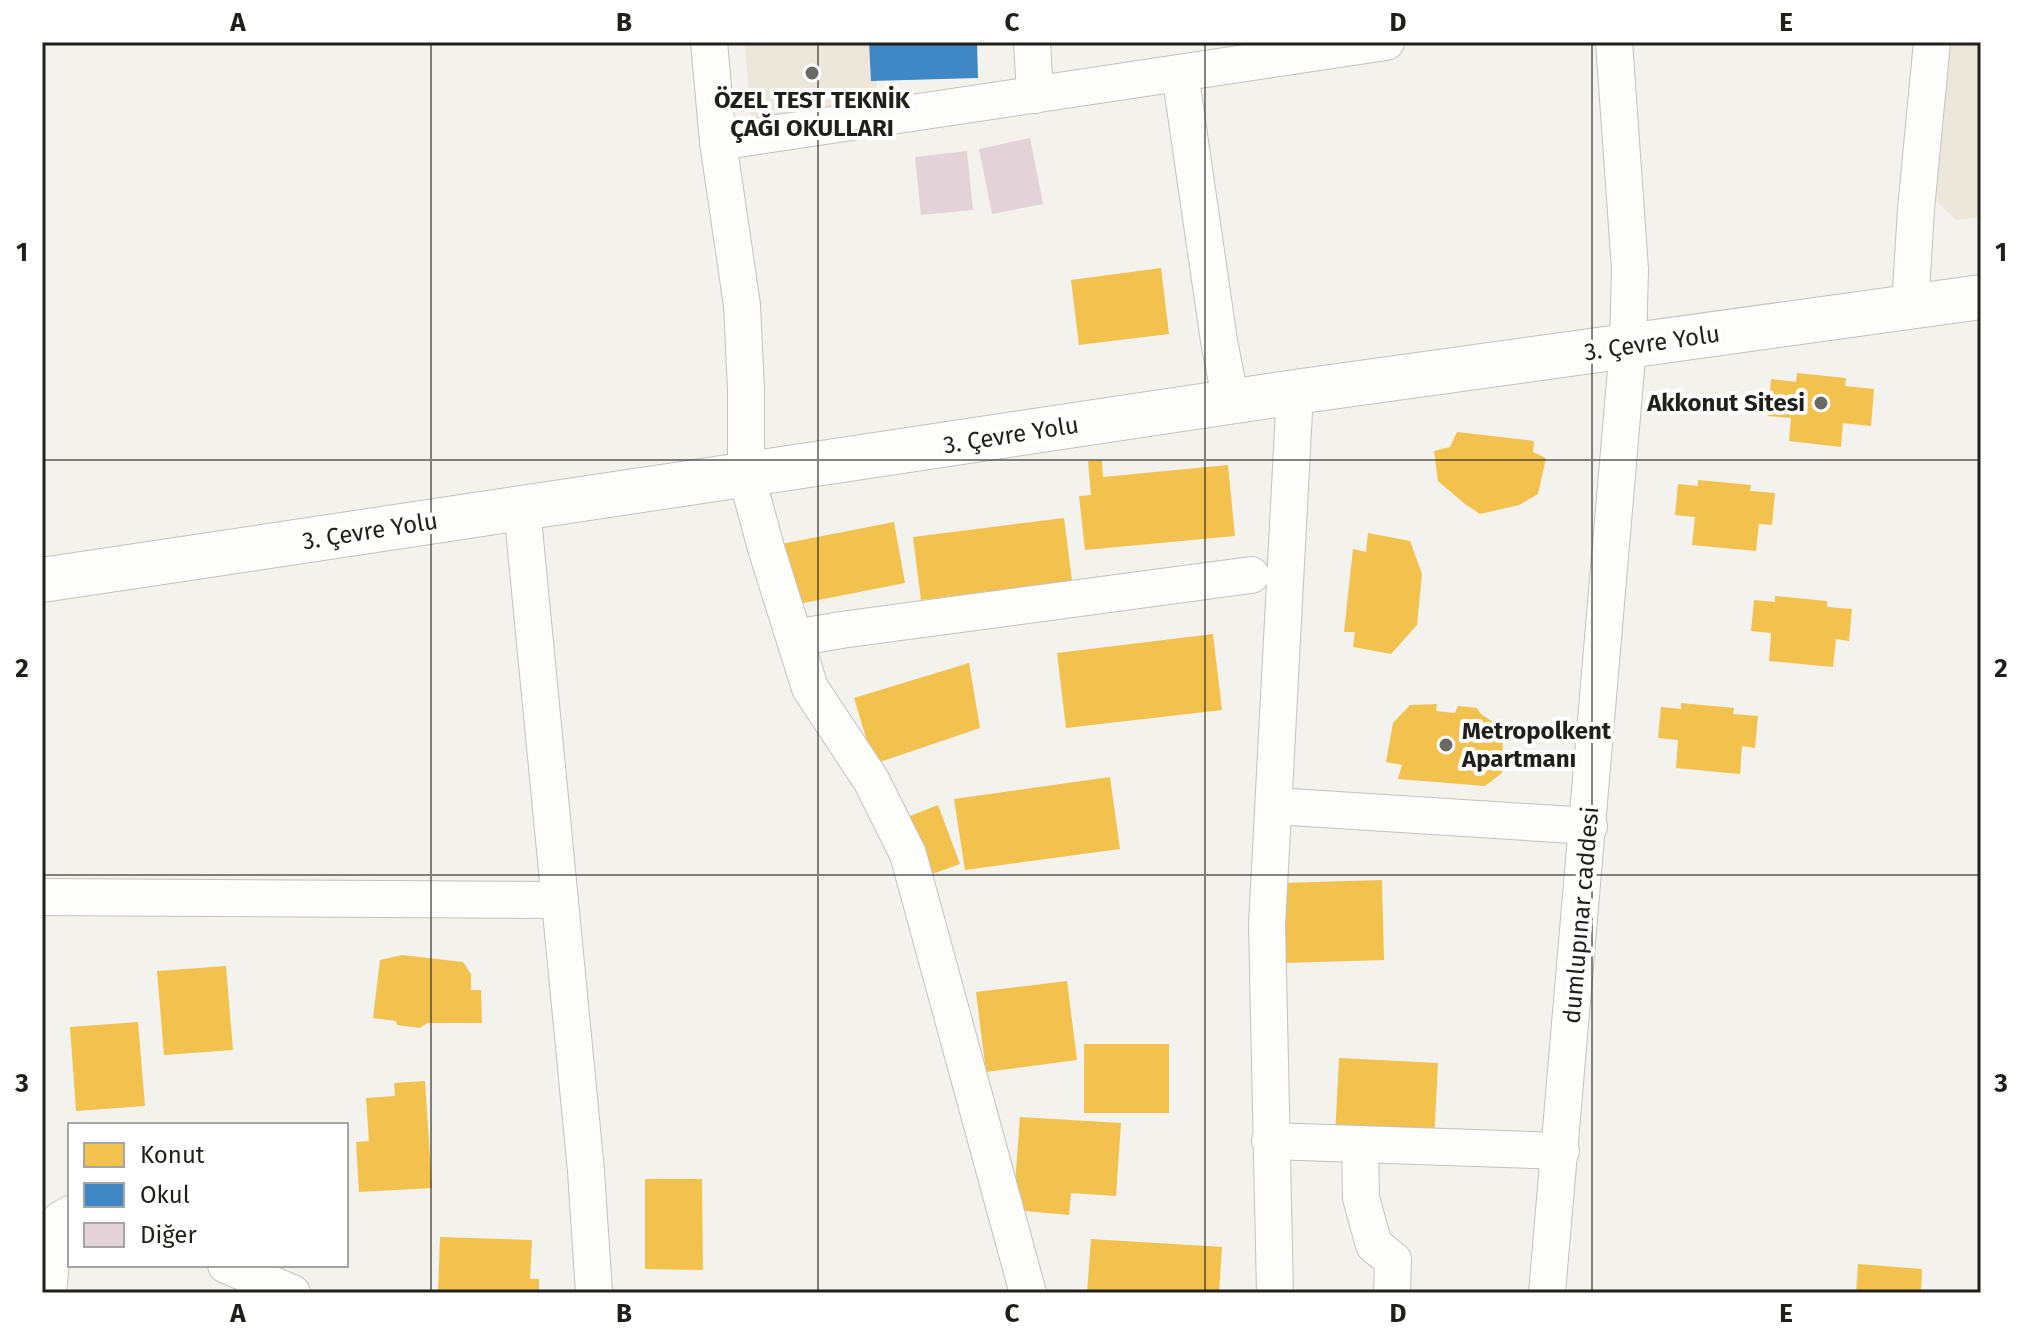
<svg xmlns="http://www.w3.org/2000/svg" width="2023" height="1335" viewBox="0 0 2023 1335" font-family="'Fira Sans',sans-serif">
	<rect width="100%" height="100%" fill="#f4f2ec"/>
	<g fill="#ece7da">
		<path d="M745,42H876L877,103L751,121Z"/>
		<path d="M1948,42H1981V217L1956,220L1932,197Z"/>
	</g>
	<g fill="#f2c14e">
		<path d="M1161,268L1169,334L1079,345L1071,280Z"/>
		<path d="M1797,373L1846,378L1845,386L1874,389L1871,426L1843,423L1841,447L1789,441L1791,418L1768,416L1771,379L1796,382Z"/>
		<path d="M1457,432L1534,441L1533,452L1546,458L1538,494L1519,505L1480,514L1465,504L1438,481L1434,451L1450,447Z"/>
		<path d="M1102,460L1103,477L1228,465L1235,536L1085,550L1079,496L1091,495L1088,461Z"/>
		<path d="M1698,480L1751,485L1750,491L1775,493L1772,525L1759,524L1756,551L1692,545L1695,517L1675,515L1678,484L1698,486Z"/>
		<path d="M1064,518L1072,581L921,600L913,537Z"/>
		<path d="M894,522L905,583L788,606L776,545Z"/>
		<path d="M1368,533L1410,541L1422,574L1417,625L1391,654L1353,647L1355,632H1344L1353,549L1366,552Z"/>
		<path d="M1775,596L1827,601V607L1852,609L1849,641L1836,639L1833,667L1769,661L1771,633L1751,631L1754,600L1775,602Z"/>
		<path d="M1213,634L1222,710L1066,728L1057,653Z"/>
		<path d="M969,663L980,728L874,764L854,698Z"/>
		<path d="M1681,703L1734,708L1733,714L1758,716L1755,748L1742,746L1740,774L1676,768L1678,740L1658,738L1661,707L1681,709Z"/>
		<path d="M1437,704L1436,711L1455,713L1458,706L1477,708L1481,714L1503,729L1502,773L1485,786L1398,779L1402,765L1386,762L1393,723L1410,705Z"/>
		<path d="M1110,777L1120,849L965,870L954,799Z"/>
		<path d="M938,805L960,864L932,874L910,816Z"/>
		<path d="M1382,880L1384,960L1284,963L1281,883Z"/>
		<path d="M402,955L463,962L471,974V990H481L482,1023H427L420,1028L397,1025L396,1021L373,1018L380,960Z"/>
		<path d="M226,966L233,1050L164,1055L157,971Z"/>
		<path d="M1067,981L1077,1060L986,1072L976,992Z"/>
		<path d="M138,1022L145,1106L76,1111L70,1027Z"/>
		<rect x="1084" y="1044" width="85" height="69"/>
		<path d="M1339,1058L1438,1063L1434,1142L1335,1137Z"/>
		<path d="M425,1081L432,1188L359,1192L356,1142L369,1141L366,1098L395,1096L394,1083Z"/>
		<path d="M1020,1117L1121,1123L1116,1196L1071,1193L1069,1215L1013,1210Z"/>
		<path d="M645,1179H702L703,1270L645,1269Z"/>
		<path d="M440,1237L532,1240L530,1279H539V1293H438Z"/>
		<path d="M1091,1239L1222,1247L1219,1293H1087Z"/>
		<path d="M1858,1264L1922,1269L1921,1293H1856Z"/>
	</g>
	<path fill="#3f88c5" d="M869,42H977L978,78L871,81Z"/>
	<g fill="#e3d3d9">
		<path d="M1030,138L1043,204L992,214L979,149Z"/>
		<path d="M967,151L973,210L921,215L915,157Z"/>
	</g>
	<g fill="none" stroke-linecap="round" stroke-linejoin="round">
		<g stroke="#c4c2be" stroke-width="38">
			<g id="minor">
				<path d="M709,42L718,142L742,305L746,390V474L766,548L810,688L871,780L908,854L1028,1293"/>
				<path d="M1032,42L1035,95"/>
				<path d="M1180,73L1219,341L1231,402"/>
				<path d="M718,142L1386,42"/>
				<path d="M1910,307L1916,209L1932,42"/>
				<path d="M522,508L586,1171L594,1293"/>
				<path d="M796,642L812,635L841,630L1251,575"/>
				<path d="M1275,806L1589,826"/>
				<path d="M42,897L560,900"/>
				<path d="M1270,1141L1561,1151"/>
				<path d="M1360,1144L1361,1198L1374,1245L1393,1260L1392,1293"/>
				<path d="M226,1265L292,1293"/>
				<path d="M48,1293L54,1229L60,1220L70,1214"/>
				<path d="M1275,1293L1267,925L1295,392"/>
				<path d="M1547,1293L1628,346L1630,269L1614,42"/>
			</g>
		</g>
		<g stroke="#c4c2be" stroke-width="46">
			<path id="major" d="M42,580L1295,392L1981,297"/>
		</g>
		<use href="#minor" stroke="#fdfdfc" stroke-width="36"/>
		<use href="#major" stroke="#fdfdfc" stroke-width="44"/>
	</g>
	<path fill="none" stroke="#201f1b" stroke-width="2" stroke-opacity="0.55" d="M431,42V1293M818,42V1293M1205,42V1293M1592,42V1293M42,460H1981M42,875H1981"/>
	<g fill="#6a6964" stroke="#fff" stroke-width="3">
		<circle cx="812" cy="73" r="8"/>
		<circle cx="1821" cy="403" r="8"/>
		<circle cx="1446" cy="745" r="8"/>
	</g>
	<g text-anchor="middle" stroke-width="8" stroke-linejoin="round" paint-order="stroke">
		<g font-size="24" font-weight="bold" fill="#201f1b" stroke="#fff">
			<text x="812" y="108">ÖZEL TEST TEKNİK<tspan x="812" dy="28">ÇAĞI OKULLARI</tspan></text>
			<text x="1805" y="411" text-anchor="end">Akkonut Sitesi</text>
			<text x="1462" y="739" text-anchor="start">Metropolkent<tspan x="1462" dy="28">Apartmanı</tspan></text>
		</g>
		<g font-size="24" fill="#201f1b" stroke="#fff">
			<text transform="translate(1652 343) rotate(-8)" y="8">3. Çevre Yolu</text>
			<text transform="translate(1011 435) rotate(-9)" y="8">3. Çevre Yolu</text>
			<text transform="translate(370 531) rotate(-9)" y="8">3. Çevre Yolu</text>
			<text transform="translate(1581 915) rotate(-85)" y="8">dumlupınar caddesi</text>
		</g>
	</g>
	<rect width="2023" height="1335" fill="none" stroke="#ffffff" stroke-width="88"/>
	<rect x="68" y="1123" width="280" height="144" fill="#ffffff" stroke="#a6a5a4" stroke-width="2"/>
	<rect x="84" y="1143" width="40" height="24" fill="#f2c14e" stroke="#a6a5a4" stroke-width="2"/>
	<text x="140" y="1163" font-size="24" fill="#201f1b">Konut</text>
	<rect x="84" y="1183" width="40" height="24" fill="#3f88c5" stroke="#a6a5a4" stroke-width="2"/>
	<text x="140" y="1203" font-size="24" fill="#201f1b">Okul</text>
	<rect x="84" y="1223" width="40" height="24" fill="#e3d3d9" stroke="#a6a5a4" stroke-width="2"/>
	<text x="140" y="1243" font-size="24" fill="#201f1b">Diğer</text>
	<rect x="44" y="44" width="1935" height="1247" fill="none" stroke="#201f1b" stroke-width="3"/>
	<g font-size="26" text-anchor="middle" font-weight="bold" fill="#201f1b">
		<text x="238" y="31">A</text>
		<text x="624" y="31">B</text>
		<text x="1012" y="31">C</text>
		<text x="1398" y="31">D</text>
		<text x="1786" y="31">E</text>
		<text x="22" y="261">1</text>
		<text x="2001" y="261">1</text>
		<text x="22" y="677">2</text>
		<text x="2001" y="677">2</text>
		<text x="22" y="1092">3</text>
		<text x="2001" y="1092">3</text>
		<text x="238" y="1322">A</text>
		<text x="624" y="1322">B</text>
		<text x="1012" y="1322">C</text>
		<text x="1398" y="1322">D</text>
		<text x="1786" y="1322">E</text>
	</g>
</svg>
